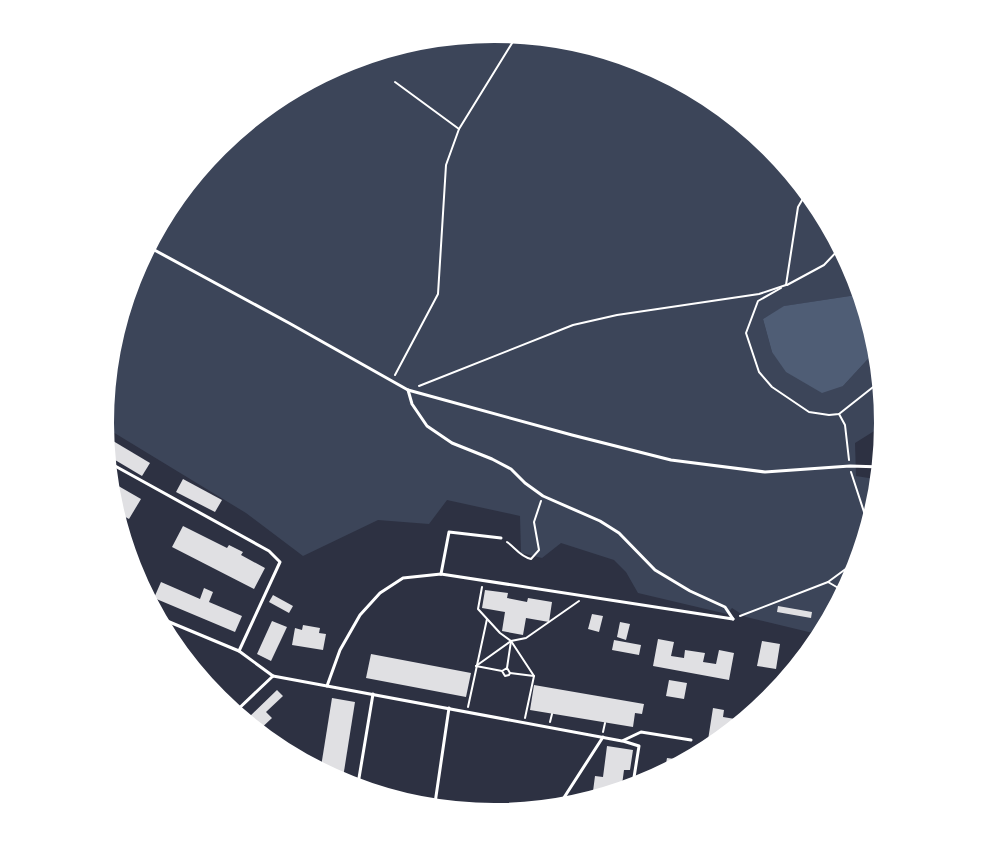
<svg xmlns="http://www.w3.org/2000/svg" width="989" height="847" viewBox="0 0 989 847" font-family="Georgia,serif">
	<rect width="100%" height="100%" fill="#2d3142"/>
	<path fill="#3c4559" d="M494,31L571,39L645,61L713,98L772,146L821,206L857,274L863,294L785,306L763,319L772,352L843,386L879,347L887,423L855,443L856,476L881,480L879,500L857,574L824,634L813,633L746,617L732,608L727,614L638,593L626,572L614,560L561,543L542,558L521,553L520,516L447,500L429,524L378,520L303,556L246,513L103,426L110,347L132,273L169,205L217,146L277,97L345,61L418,39Z"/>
	<path fill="#4f5d75" d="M863,294L879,347L843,386L822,393L786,372L772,352L763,319L784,306Z"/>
	<g fill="#e0e0e3">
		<path d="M103,435L150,463L142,476L105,454Z"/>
		<path d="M183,479L222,500L215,512L176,492Z"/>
		<path d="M108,480L141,499L129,519L113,510L110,500Z"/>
		<path d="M183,526L227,548L229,545L243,552L241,555L265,568L254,589L172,547Z"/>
		<path d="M161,582L200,599L204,588L213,592L209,602L242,616L235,632L154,598Z"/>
		<path d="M485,590L508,593L507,598L527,602L528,598L552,602L549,622L526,618L523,635L502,631L505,612L482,608Z"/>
		<path d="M273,595L293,606L289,613L269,602Z"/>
		<path d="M778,606L812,612L811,618L777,612Z"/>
		<path d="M592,614L603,616L599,632L588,629Z"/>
		<path d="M272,621L287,627L271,661L257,654Z"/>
		<path d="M620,622L630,624L626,640L617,637Z"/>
		<path d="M303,625L320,628L319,633L326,634L323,650L292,645L295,628L302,630Z"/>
		<path d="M658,639L674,642L671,656L684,658L685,650L705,653L703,662L716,664L719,650L734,653L729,680L653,666Z"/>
		<path d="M614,640L641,645L639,655L612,650Z"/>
		<path d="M762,641L780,644L776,669L757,666Z"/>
		<path d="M371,654L471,673L466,697L366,678Z"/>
		<path d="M669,680L687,683L684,699L666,696Z"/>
		<path d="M534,685L644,704L642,714L635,713L633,727L530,710Z"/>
		<path d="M277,690L283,696L266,712L272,718L256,733L244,722Z"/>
		<path d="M332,698L355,702L342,784L320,773Z"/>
		<path d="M713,708L724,710L723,717L747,721L721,743L708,740Z"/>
		<path d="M607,746L633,750L630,770H624L622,785L614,784L612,796L575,807L577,797L592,799L595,776L603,777Z"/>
		<path d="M667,758L690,761L664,775Z"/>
	</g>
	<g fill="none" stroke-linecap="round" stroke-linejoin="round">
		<g stroke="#fff" stroke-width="2">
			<path d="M395,82L459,129"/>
			<path d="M787,285L824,265L842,246"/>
			<path d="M781,288L758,301L746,333L759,372L772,387L809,412L829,415L839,414L882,380"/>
			<path d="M395,375L438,294L446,165L459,129L514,40L520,34"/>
			<path d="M419,386L573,325L617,315L759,294L786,285L798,207L808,190"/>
			<path d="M839,414L845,425L849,460"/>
			<path d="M851,472L865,515L869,535"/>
			<path d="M507,542C516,548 519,556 531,559L539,550L534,522L541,501"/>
			<path d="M828,582L847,593"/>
			<path d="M482,587L478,609L500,633L511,641L534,676L525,718"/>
			<path d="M740,616L828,582L862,557"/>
			<path d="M476,666L511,641L526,638L579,601"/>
			<path d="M476,666L502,671L507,668L510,673L509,675L505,676L502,671"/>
			<path d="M507,668L511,641"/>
			<path d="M510,673L534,676"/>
			<path d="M468,707L487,619"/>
			<path d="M550,722L552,714"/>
			<path d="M603,732L605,723"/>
		</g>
		<g stroke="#fff" stroke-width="3">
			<path d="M147,246L289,323L408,390L572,435L671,460L765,472L850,466L882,467"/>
			<path d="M408,390L412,404L427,426L452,443L492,459L511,469L525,483L543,496L600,521L619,533L655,570L690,591L725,607L733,619"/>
			<path d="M106,461L269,551L280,562L239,651"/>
			<path d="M441,574L449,532L501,538"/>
			<path d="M155,616L239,651L273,676"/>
			<path d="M327,686L622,741L641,732L691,740"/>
			<path d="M233,714L273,676L327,686L340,650L360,615L380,593L403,578L441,574L733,619"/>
			<path d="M623,741L639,746L632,790"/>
			<path d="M357,790L373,694"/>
			<path d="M434,810L449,708"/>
			<path d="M556,810L603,737"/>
		</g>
	</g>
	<path d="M0 0H989V847H0ZM111 423a383 383 0 1 1 766 0a383 383 0 1 1-766 0Z" fill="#fff" fill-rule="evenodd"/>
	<path fill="none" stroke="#fff" stroke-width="6" d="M111 423a383 383 0 1 1 766 0a383 383 0 1 1-766 0Z"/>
</svg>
